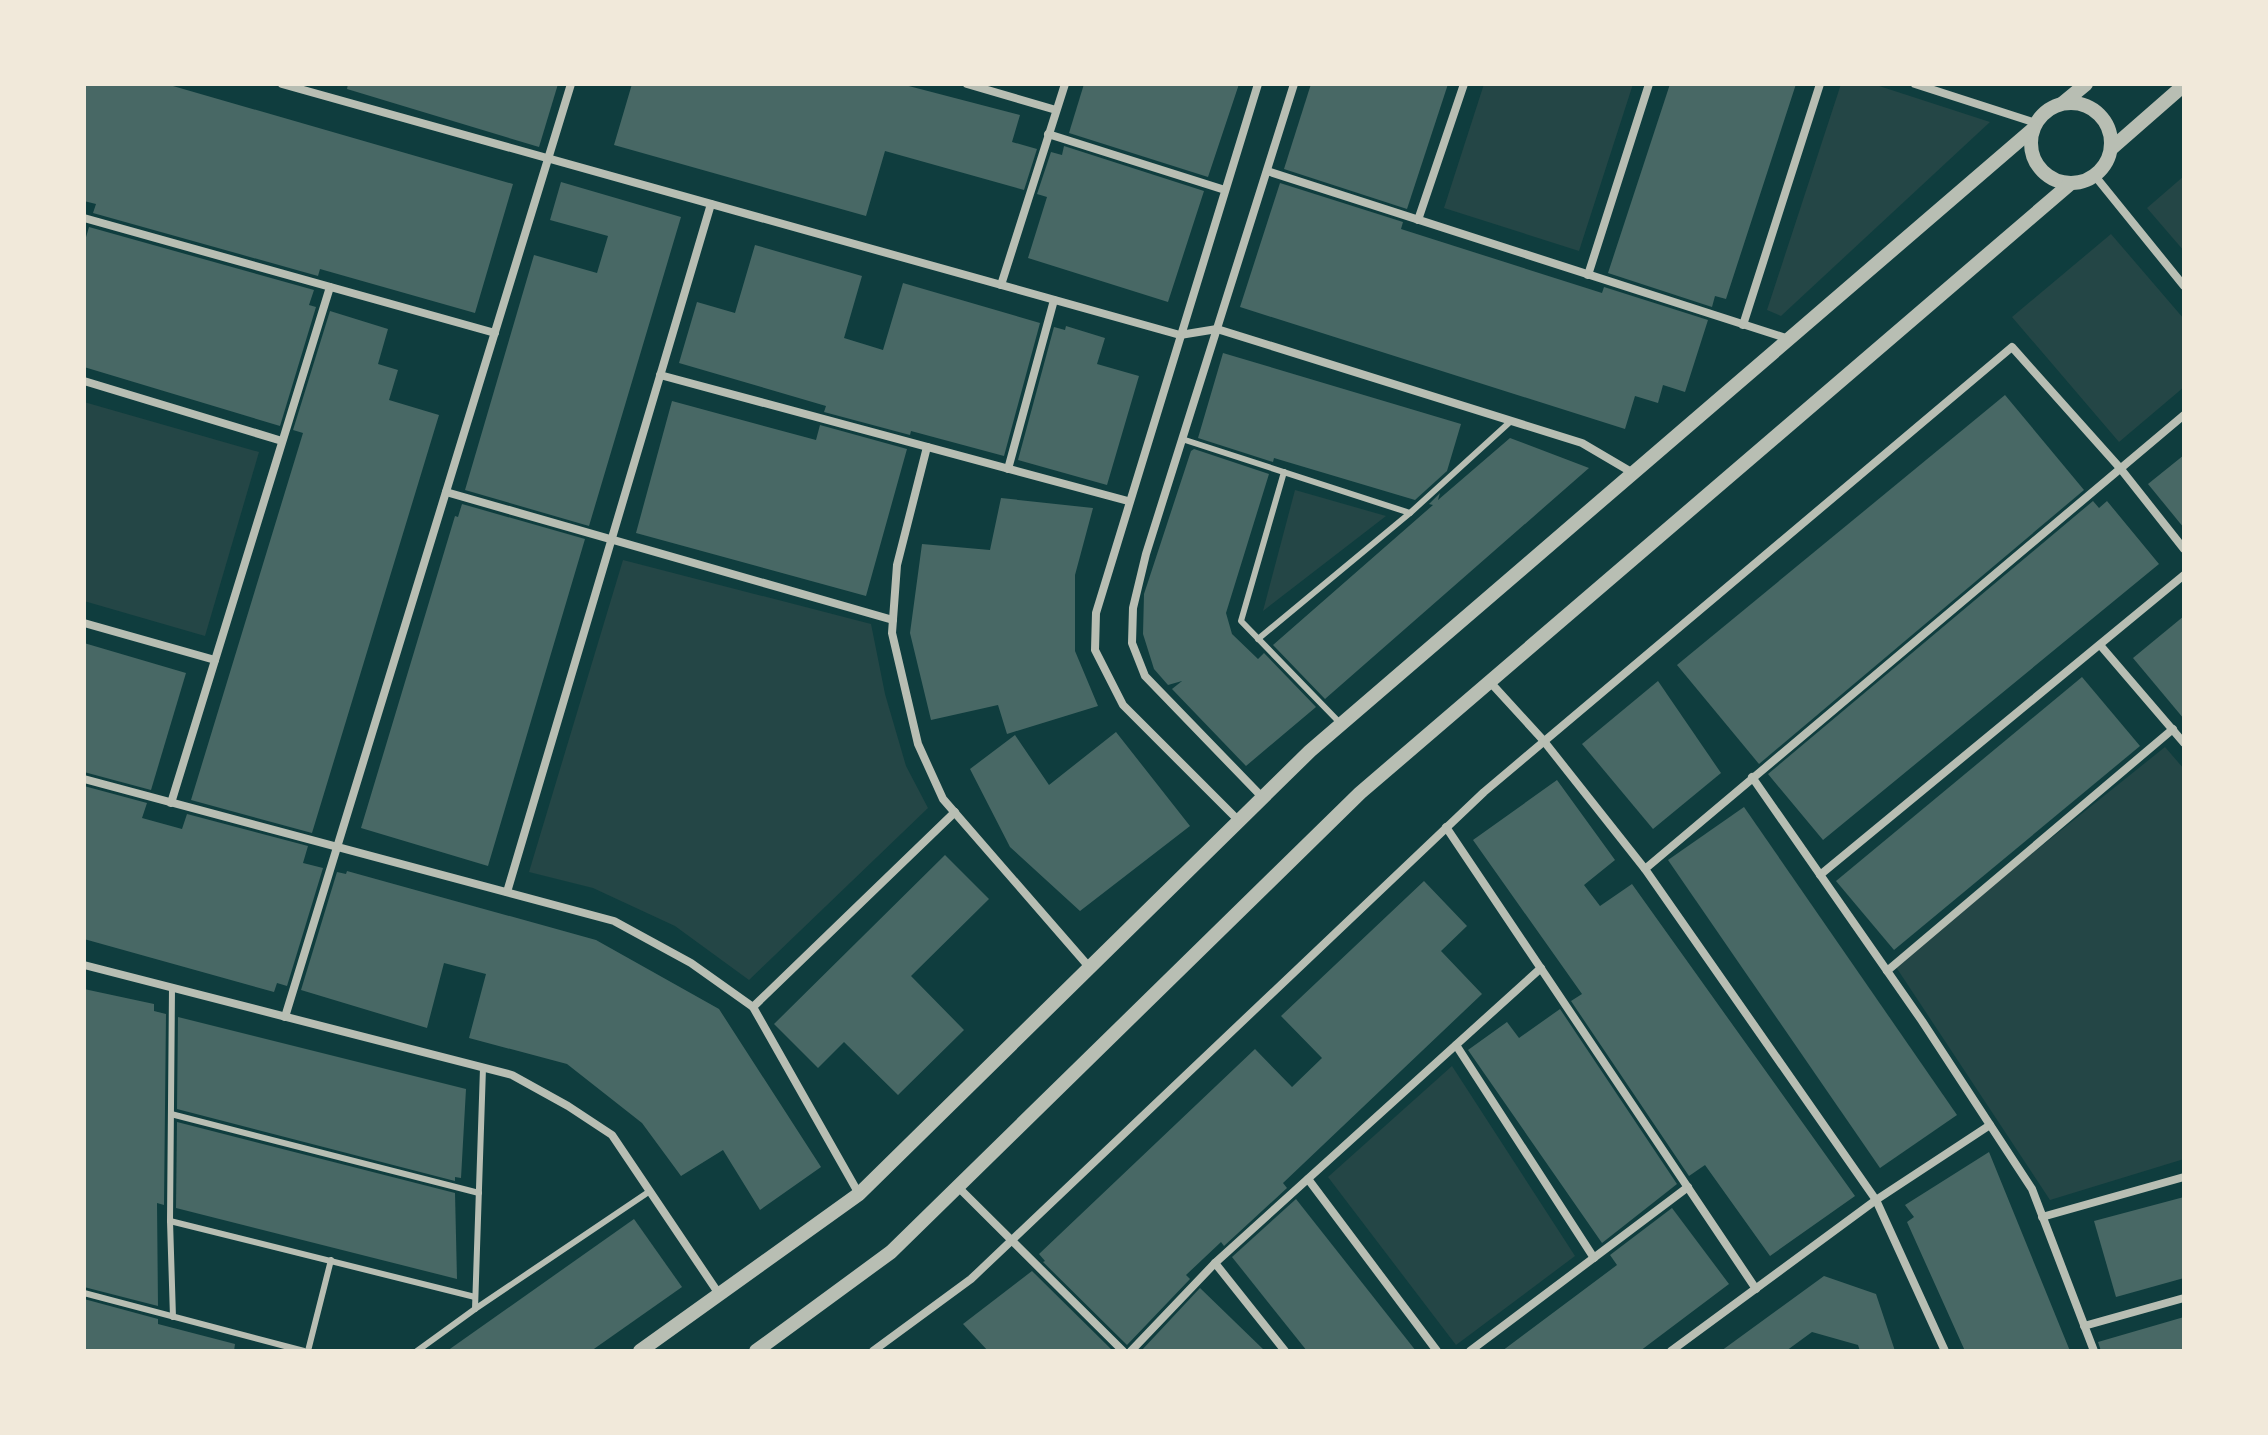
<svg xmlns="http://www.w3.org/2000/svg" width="2268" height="1435" viewBox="0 0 2268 1435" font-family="Inter,sans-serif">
	<rect width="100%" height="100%" fill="#0f3d3e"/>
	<g fill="#244646">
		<path d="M1484,84H1633L1579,251L1444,208Z"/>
		<path d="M1841,84H1873L1990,122L1781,316L1767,310Z"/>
		<path d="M2184,176V251L2147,208Z"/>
		<path d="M2111,234L2184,319V387L2119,442L2012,317Z"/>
		<path d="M84,402L259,452L205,636L84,601Z"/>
		<path d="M1295,490L1386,516L1263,611Z"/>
		<path d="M623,560L871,624L885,694L906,766L928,808L749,980L675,926L593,888L529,872Z"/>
		<path d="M2165,747L2184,769V1159L2050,1200L1894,964Z"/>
		<path d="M1452,1066L1575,1256L1456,1345L1328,1177Z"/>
	</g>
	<g fill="#486865">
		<path d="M84,84H166L513,184L475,313L320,269L318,276L93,213L96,204L84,201Z"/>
		<path d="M348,84H558L539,147L347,89Z"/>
		<path d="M632,84H901L1020,115L1012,142L1037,149L1024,190L885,151L866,216L614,145Z"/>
		<path d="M1084,84H1239L1208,177L1069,133Z"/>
		<path d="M1311,84H1448L1407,209L1284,169Z"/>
		<path d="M1670,84H1796L1726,299L1715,296L1712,307L1608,273Z"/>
		<path d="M1064,146L1204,191L1168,302L1028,258L1047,197L1037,194L1051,152L1062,155Z"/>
		<path d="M561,182L681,217L589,526L465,490L534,255L597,273L608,236L550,220Z"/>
		<path d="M1280,183L1403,222L1401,229L1602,293L1604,287L1708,320L1685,392L1663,385L1658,403L1635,396L1625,429L1240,307Z"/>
		<path d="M89,227L314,290L309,305L316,307L280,426L84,367V244Z"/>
		<path d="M755,245L862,276L844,338L883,350L903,283L1040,323L1004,456L911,431L910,435L824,412L826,406L679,363L697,302L735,313Z"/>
		<path d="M330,311L388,329L378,364L398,370L389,400L439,415L312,833L191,800L303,433L293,430Z"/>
		<path d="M1066,326L1105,338L1097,364L1139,376L1107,485L1018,460L1054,327L1065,330Z"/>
		<path d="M1223,353L1461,424L1447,471L1415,500L1274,458L1273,462L1198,438Z"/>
		<path d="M2005,395L2084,490L1759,764L1677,665Z"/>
		<path d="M672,401L816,440L820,425L907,449L866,596L636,533Z"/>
		<path d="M1510,438L1589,468L1325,699L1273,645L1433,505L1429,504L1440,493L1438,500Z"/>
		<path d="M1194,449L1269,474L1226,613L1232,634L1258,659L1264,653L1316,707L1246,766L1172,689L1182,681L1168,685L1154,669L1143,634L1144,594L1191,451Z"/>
		<path d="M2184,455V528L2148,484Z"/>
		<path d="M1001,498L1093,508L1075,575V651L1098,706L1007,734L998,705L931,720L910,633L922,544L990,550Z"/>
		<path d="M2093,501L2099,508L2107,501L2159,564L1823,840L1768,774Z"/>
		<path d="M462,504L585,539L488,866L361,828L455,516L458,517Z"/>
		<path d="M2184,616V719L2133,658Z"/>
		<path d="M84,643L186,673L151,790L84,772Z"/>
		<path d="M2082,677L2140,746L1894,950L1836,881Z"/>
		<path d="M1658,681L1721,773L1653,829L1582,744Z"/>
		<path d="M1116,732L1190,826L1080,911L1010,847L970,769L1015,735L1049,785Z"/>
		<path d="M1557,780L1615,860L1584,885L1600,906L1632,884L1855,1196L1770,1256L1705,1165L1689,1176L1571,1001L1582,994L1473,840Z"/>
		<path d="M84,786L147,803L142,818L182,829L187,814L308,846L303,863L323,868L287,986L277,983L274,992L84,939Z"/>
		<path d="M1744,807L1957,1115L1880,1168L1668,860Z"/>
		<path d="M945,855L989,899L911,976L964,1030L898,1095L844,1042L818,1068L774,1024Z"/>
		<path d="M347,871L596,940L719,1009L821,1167L760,1210L723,1150L681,1176L642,1123L567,1064L469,1038L486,974L444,963L427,1028L301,990L337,872L346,874Z"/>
		<path d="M1424,881L1467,926L1441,951L1482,994L1283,1183L1287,1188L1224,1246L1221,1242L1186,1275L1190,1279L1127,1345L1043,1262L1045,1261L1039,1254L1255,1049L1292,1087L1322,1058L1281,1016Z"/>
		<path d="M84,989L154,1004V1011L166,1014L164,1205L157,1203L158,1306L84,1287Z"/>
		<path d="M1560,1009L1677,1184L1602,1243L1468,1050L1507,1022L1519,1038Z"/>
		<path d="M178,1017L466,1089L461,1178L455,1177V1181L177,1109Z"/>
		<path d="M177,1122L455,1193L457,1279L176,1208Z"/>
		<path d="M1989,1152L2070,1351H1965L1907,1222L1914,1217L1905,1205Z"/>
		<path d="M2184,1197V1278L2116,1297L2094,1221Z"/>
		<path d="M1296,1199L1416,1351H1307L1232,1257Z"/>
		<path d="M1672,1208L1729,1284L1640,1351H1502L1617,1265L1610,1255Z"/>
		<path d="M634,1219L682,1287L591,1351H447Z"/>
		<path d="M1032,1271L1113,1351H988L963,1324Z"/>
		<path d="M1824,1276L1876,1294L1895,1351H1860L1858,1345L1812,1332L1786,1351H1721Z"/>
		<path d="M1200,1288L1265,1351H1141Z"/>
		<path d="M84,1299L158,1319V1324L235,1344L234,1351H84Z"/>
		<path d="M2184,1317V1351H2101L2098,1342Z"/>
	</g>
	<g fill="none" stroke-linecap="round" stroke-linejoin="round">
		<g stroke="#b8beb3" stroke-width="6">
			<path d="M1182,439L1410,513"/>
			<path d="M1284,472L1241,621L1341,724"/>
			<path d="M1258,639L1410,513L1511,421"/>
			<path d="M172,988L170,1221L173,1317"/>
			<path d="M171,1114L479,1193"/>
			<path d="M170,1221L475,1297"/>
			<path d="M84,1293L304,1351"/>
			<path d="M475,1309L483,1068"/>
			<path d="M308,1351L331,1260"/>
			<path d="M417,1351L475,1309L650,1191"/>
		</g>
		<g stroke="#b8beb3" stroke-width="8">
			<path d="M282,84L1180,335L1217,329L1582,443L1633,473"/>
			<path d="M967,84L1056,110"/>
			<path d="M1915,84L2036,123"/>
			<path d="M1048,134L1225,190"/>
			<path d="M1267,171L1789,339"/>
			<path d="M2095,176L2184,286"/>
			<path d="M84,218L495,333"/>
			<path d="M1418,220L1464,84"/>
			<path d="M1588,275L1649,84"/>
			<path d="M1001,285L1065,84"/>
			<path d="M1743,325L1820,84"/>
			<path d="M660,375L1128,501"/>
			<path d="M84,381L282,441"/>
			<path d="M927,447L897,565L892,633L918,744L943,799L1090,968"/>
			<path d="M1008,469L1054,300"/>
			<path d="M446,492L893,620"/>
			<path d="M84,623L215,660"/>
			<path d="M2100,645L2184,743"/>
			<path d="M1490,682L1543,740L1645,869L1876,1200L1945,1351"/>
			<path d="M1752,777L1922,1021L2032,1189L2094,1351"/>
			<path d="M84,779L614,921L691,963L753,1007L859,1194"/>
			<path d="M1263,798L1145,676L1132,643L1133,608L1146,554L1294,84"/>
			<path d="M171,803L330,287"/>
			<path d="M1239,821L1123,705L1095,650L1096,613L1258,84"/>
			<path d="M1446,827L1756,1289"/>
			<path d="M1645,869L2184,415"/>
			<path d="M1820,875L2184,575"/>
			<path d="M507,892L711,204"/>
			<path d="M84,965L512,1075L568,1106L612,1135L719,1294"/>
			<path d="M1887,971L2173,729"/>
			<path d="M753,1007L955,812"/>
			<path d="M285,1017L571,84"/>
			<path d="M1456,1045L1594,1258"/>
			<path d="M1308,1179L1437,1351"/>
			<path d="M958,1187L1123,1351"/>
			<path d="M2042,1217L2184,1177"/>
			<path d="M1215,1263L1285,1351"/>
			<path d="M2084,1326L2184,1298"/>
			<path d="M873,1351L971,1279L1484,792L2012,347L2120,468L2184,549"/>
			<path d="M1131,1351L1215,1263L1541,968"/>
			<path d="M1470,1351L1688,1187"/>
			<path d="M1671,1351L1876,1200L1990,1125"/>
		</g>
		<g stroke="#b8beb3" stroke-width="14">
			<circle cx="2071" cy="143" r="40"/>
			<path d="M2063,103L2086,84"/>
			<path d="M2112,148L2184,85"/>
			<path d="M640,1351L859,1194L1310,751L2033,129"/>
			<path d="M756,1351L891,1252L1360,793L2070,184"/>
		</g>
	</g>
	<rect width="2268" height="1435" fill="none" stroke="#f1e9da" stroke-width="172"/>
</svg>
